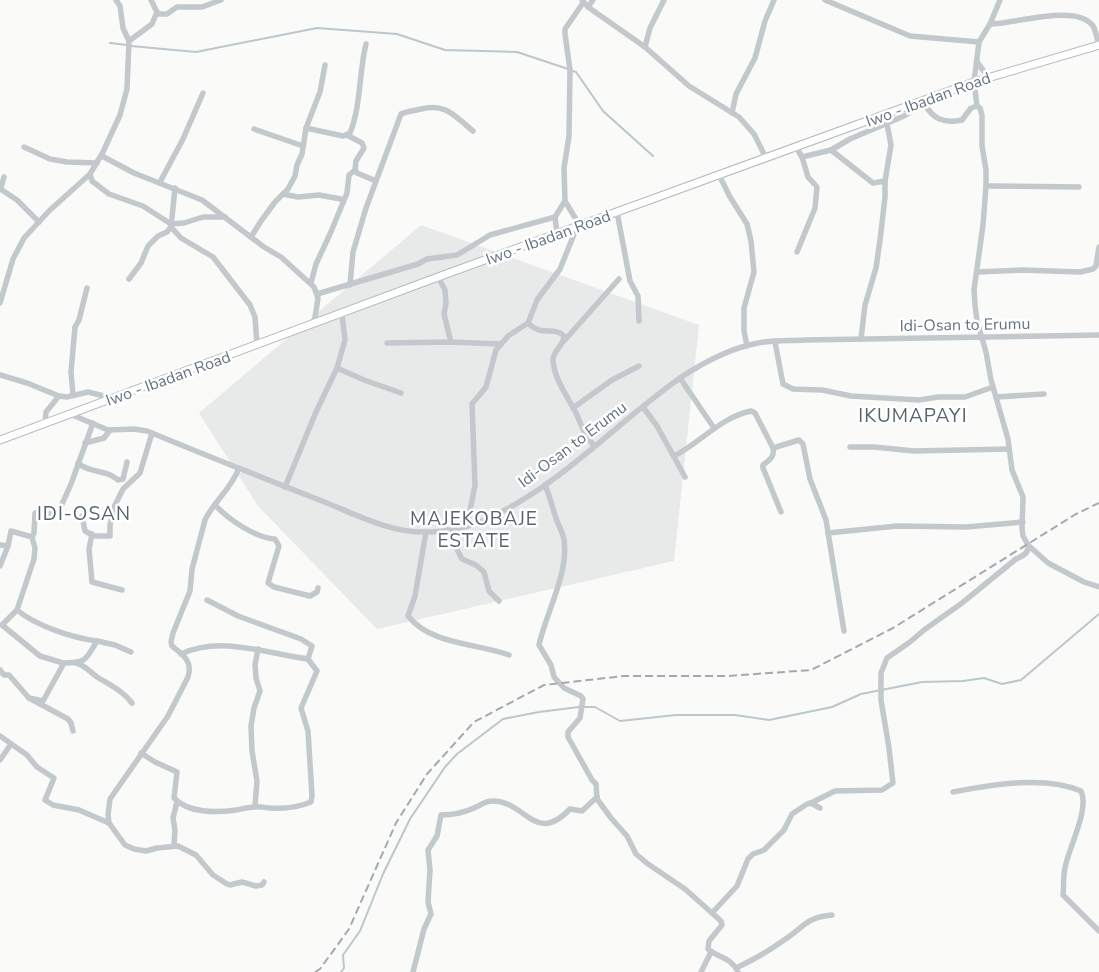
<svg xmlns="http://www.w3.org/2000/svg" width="1099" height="972" viewBox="0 0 1099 972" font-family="'Nunito Sans',sans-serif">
	<rect width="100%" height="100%" fill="#fafaf8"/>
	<path fill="#e8e9e9" d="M421,225L699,325L674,561L377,629L258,506L199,413Z"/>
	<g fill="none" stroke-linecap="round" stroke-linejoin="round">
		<g stroke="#bbc7cb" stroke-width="2">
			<path d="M110,43L127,45"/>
			<path d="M131,46L196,52L317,28L397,34L445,50L517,52L568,69"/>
			<path d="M573,71L576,72L603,111L653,156"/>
			<path d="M584,707H595L620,721L676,715H735L769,720L832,707L861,694L922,682L963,681L984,678L1002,684L1021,680L1099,614"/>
			<path d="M341,972L344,968L343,955L360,931L383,874L410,819L445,767L457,754L503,719L539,712L579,707"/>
		</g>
		<g stroke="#b5babe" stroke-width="9">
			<path id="major" d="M0,440L438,277L974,82L1099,45"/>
		</g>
		<g stroke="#c3c8cc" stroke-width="5.5">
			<path d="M116,0L120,6L123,28L129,41"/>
			<path d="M151,0L157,12"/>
			<path d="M582,0L588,7L645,47L689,86L739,117L754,134L766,158"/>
			<path d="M825,0L910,36L979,42"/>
			<path d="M1000,0L990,24L979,42L974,82L977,106L980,108L982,115V146L986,170V186L983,225L974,290L975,305L977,321L986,352L991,380L1008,439L1012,470L1023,497L1022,528L1023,536L1028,545L1048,563L1084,582L1099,587"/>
			<path d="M588,7L593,0"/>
			<path d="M990,24C1014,24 1077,3 1093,26C1096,31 1097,39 1099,45"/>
			<path d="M645,47L650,28L664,0"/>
			<path d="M977,62L988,77"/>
			<path d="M923,102C933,119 943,124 962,120L971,108L977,106"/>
			<path d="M732,113L736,94L755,58L765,21L774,0"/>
			<path d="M306,128L343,136L350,133C361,106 359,72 366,44"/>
			<path d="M254,129L303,146"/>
			<path d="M24,147L50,159L67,162L97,163"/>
			<path d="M796,147L802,157L808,177L817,187L815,208L797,252"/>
			<path d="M831,150L873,183L885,181"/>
			<path d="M102,156L134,173L202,200L264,247L281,257L314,287L318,298L314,324"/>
			<path d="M802,157L831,150L850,139L904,116L924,104"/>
			<path d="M355,170L357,173L376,181"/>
			<path d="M90,174L92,181L109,194L143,206L171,224L184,223L203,217H225"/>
			<path d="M719,175L730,197L747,224L751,241L754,272L744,308V331L747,346"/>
			<path d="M4,177L1,187L2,190L17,200L39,222"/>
			<path d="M160,182L183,139L203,93"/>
			<path d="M986,186L1079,187"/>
			<path d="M175,188L171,227L181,238L213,257L250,305L255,317L257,345"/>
			<path d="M283,194L298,197L319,195L341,199L343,202"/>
			<path d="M617,212L630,281L638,296L639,321"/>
			<path d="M580,226L565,201L564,168L569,136L570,70L565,34V29L583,3"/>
			<path d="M557,234L555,217L565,201"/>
			<path d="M251,237L261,221L275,202L288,189L295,176L297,165L302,154L306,128L320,92L325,65"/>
			<path d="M977,272L1022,270L1080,272L1093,269L1096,266L1099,247"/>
			<path d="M438,277L445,290L446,303L444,314L451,342"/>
			<path d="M129,279L141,263L148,246L158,236L167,232L171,227"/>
			<path d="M311,283L316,264L330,234L347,193L349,175L355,170L356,161L364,148L362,143L347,135"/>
			<path d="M350,285L353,252L366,208L401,114C407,111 414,111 421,109C447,103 454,116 473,131"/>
			<path d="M317,294L418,264L427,259L457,255L490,235L555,217"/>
			<path d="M0,303L13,259L24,238L50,210L90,174L103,152L120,115L127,89L129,41L152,24L157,12L158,14H167L177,7H202L221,0"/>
			<path d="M528,323C541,337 555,326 564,336C564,346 553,350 553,360C554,380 569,398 577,415C582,428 585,434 594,446"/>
			<path d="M861,339L865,305L876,268L880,240L885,197V181L891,145L887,124"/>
			<path d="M564,341L619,279"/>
			<path d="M775,342L783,384L793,389L822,390L851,396L919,400L938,397H965L993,387"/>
			<path d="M387,343L451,342L500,344"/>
			<path d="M337,368L364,380L401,393"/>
			<path d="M0,375L27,383L59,396L67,397L88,392L112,398"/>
			<path d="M680,378L714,428"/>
			<path d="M73,395L71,372L75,327L79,320L87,288"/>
			<path d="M996,397L1044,394"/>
			<path d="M643,407L657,426L685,477"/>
			<path d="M573,408L612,380L639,366"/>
			<path d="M70,414L108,430L134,429L147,431C205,455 263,478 322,501C355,514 390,533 426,532C446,532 471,527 489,518C561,485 616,423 680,378C704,362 730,348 758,343C773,340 790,341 805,340L1099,335"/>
			<path d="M45,423L46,412L59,396"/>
			<path d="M93,423L71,484L58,513C51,517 42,510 35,513L34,533L32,537L35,548L34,559L17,610C36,626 73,638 97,641"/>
			<path d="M85,443L104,438L110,430"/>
			<path d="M850,447H874L914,451L1009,449"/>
			<path d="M773,448L799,440L803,444L810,479L826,520L844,631"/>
			<path d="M674,456C700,443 721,417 751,411L755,413L773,448C775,457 769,460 763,465V468L781,512"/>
			<path d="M78,463C90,474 107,469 118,480L123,479L127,462"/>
			<path d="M239,468C230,491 214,501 205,520L192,569L190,591L173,633L171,642L172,646C183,655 193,661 188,677L168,716L110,799L108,815L109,823L125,845L134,849L146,851L157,848L178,846L196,855L213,875L227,884L230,885L242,882L256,886L262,885L264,882"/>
			<path d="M545,485C550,496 552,507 556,518C558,525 563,532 564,540C569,573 546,613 539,645L551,665L554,677L564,688L581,696L583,699L580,718L568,732V737L592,780L596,784L597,799L611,818L627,836L636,854L648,864L685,889L721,921L722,925L709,941L708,949C718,958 731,957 738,972"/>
			<path d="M285,487L316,412L337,368L345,340L342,314"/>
			<path d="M215,505C229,520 256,538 275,539L279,546L268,583L274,587L310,596L317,592L318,588"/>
			<path d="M82,516L85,531L94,536H110V525L115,505L123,489L140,473L152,433"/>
			<path d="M467,526L475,485L472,404L486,387L496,350L508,336L528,323L537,300L560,269L577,227"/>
			<path d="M447,530L462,559L476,565L484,572L489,591L499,601"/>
			<path d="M426,532L415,596L408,616C431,645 476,643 509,655"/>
			<path d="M828,533L897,526L966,527L1023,522"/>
			<path d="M92,534L89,549L92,582L122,590"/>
			<path d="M0,545L8,546"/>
			<path d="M0,566L8,546L11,531L32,537"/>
			<path d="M17,610L2,625L40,656L63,663"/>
			<path d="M181,654C221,635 268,654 308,659L312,646L301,639L238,616L207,600"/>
			<path d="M76,663C85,665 90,672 97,677C110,685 123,691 132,703"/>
			<path d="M0,670L4,675H9L29,698L68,719L71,723L73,731"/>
			<path d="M29,698L43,701L64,663C87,663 86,659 97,641L115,645L131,652"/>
			<path d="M0,736L27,755L37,767L54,778L45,800L53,805L79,810L109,823"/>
			<path d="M141,753L155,762L177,772L174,798C188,813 216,813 236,810C242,809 249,807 255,807C260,806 265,808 270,808C284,809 299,807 311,802L312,796L308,731L301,708L317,671L308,659"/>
			<path d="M0,760L11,744"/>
			<path d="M953,792C992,785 1044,775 1081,791C1090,809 1068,849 1065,868C1063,876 1064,886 1063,895L1099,931"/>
			<path d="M811,803L835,791L882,790L893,783L889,748L881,700V673L887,658L910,642L924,630L962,603L1016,559C1022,556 1029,554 1028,545"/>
			<path d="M255,806L257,781L252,751L251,726L254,708L260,691L256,678L255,665L258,649"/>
			<path d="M174,845L175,830L173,818L177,802"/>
			<path d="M712,913L737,886L748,859L753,854L764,850L784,830L792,814L807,804L811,803L820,808"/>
			<path d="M736,968C753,960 769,951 784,940C803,928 806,917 832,915"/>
			<path d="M413,972L424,929L431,914L428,902L430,870L428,850L437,836L441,815C452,815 463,813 474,808C481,805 485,801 492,801C525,800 535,846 570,809L582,811L597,797"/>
			<path d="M701,972L711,952"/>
		</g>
		<use href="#major" stroke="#fff" stroke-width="7"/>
		<path stroke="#a2aab0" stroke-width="2" stroke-dasharray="8 4" stroke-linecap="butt" d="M315,972L320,969L349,929L396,823L427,774L474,722L544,685L624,676H728L811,670L893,628L1076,514L1099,503"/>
	</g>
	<g text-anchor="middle" stroke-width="5" stroke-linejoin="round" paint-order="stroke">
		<g font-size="16" fill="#657683" stroke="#fff">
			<text transform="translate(928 99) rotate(-20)" y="6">Iwo - Ibadan Road</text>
			<text transform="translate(548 237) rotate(-20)" y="6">Iwo - Ibadan Road</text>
			<text transform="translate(965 324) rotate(-1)" y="6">Idi-Osan to Erumu</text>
			<text transform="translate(168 378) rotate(-20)" y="6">Iwo - Ibadan Road</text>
			<text transform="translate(572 444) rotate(-37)" y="6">Idi-Osan to Erumu</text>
		</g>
		<g font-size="19" letter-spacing="1" fill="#57646e" stroke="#fff">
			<text x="913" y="422">IKUMAPAYI</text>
			<text x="84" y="520">IDI-OSAN</text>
			<text x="474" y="525">MAJEKOBAJE<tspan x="474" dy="22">ESTATE</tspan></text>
		</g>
	</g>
</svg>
